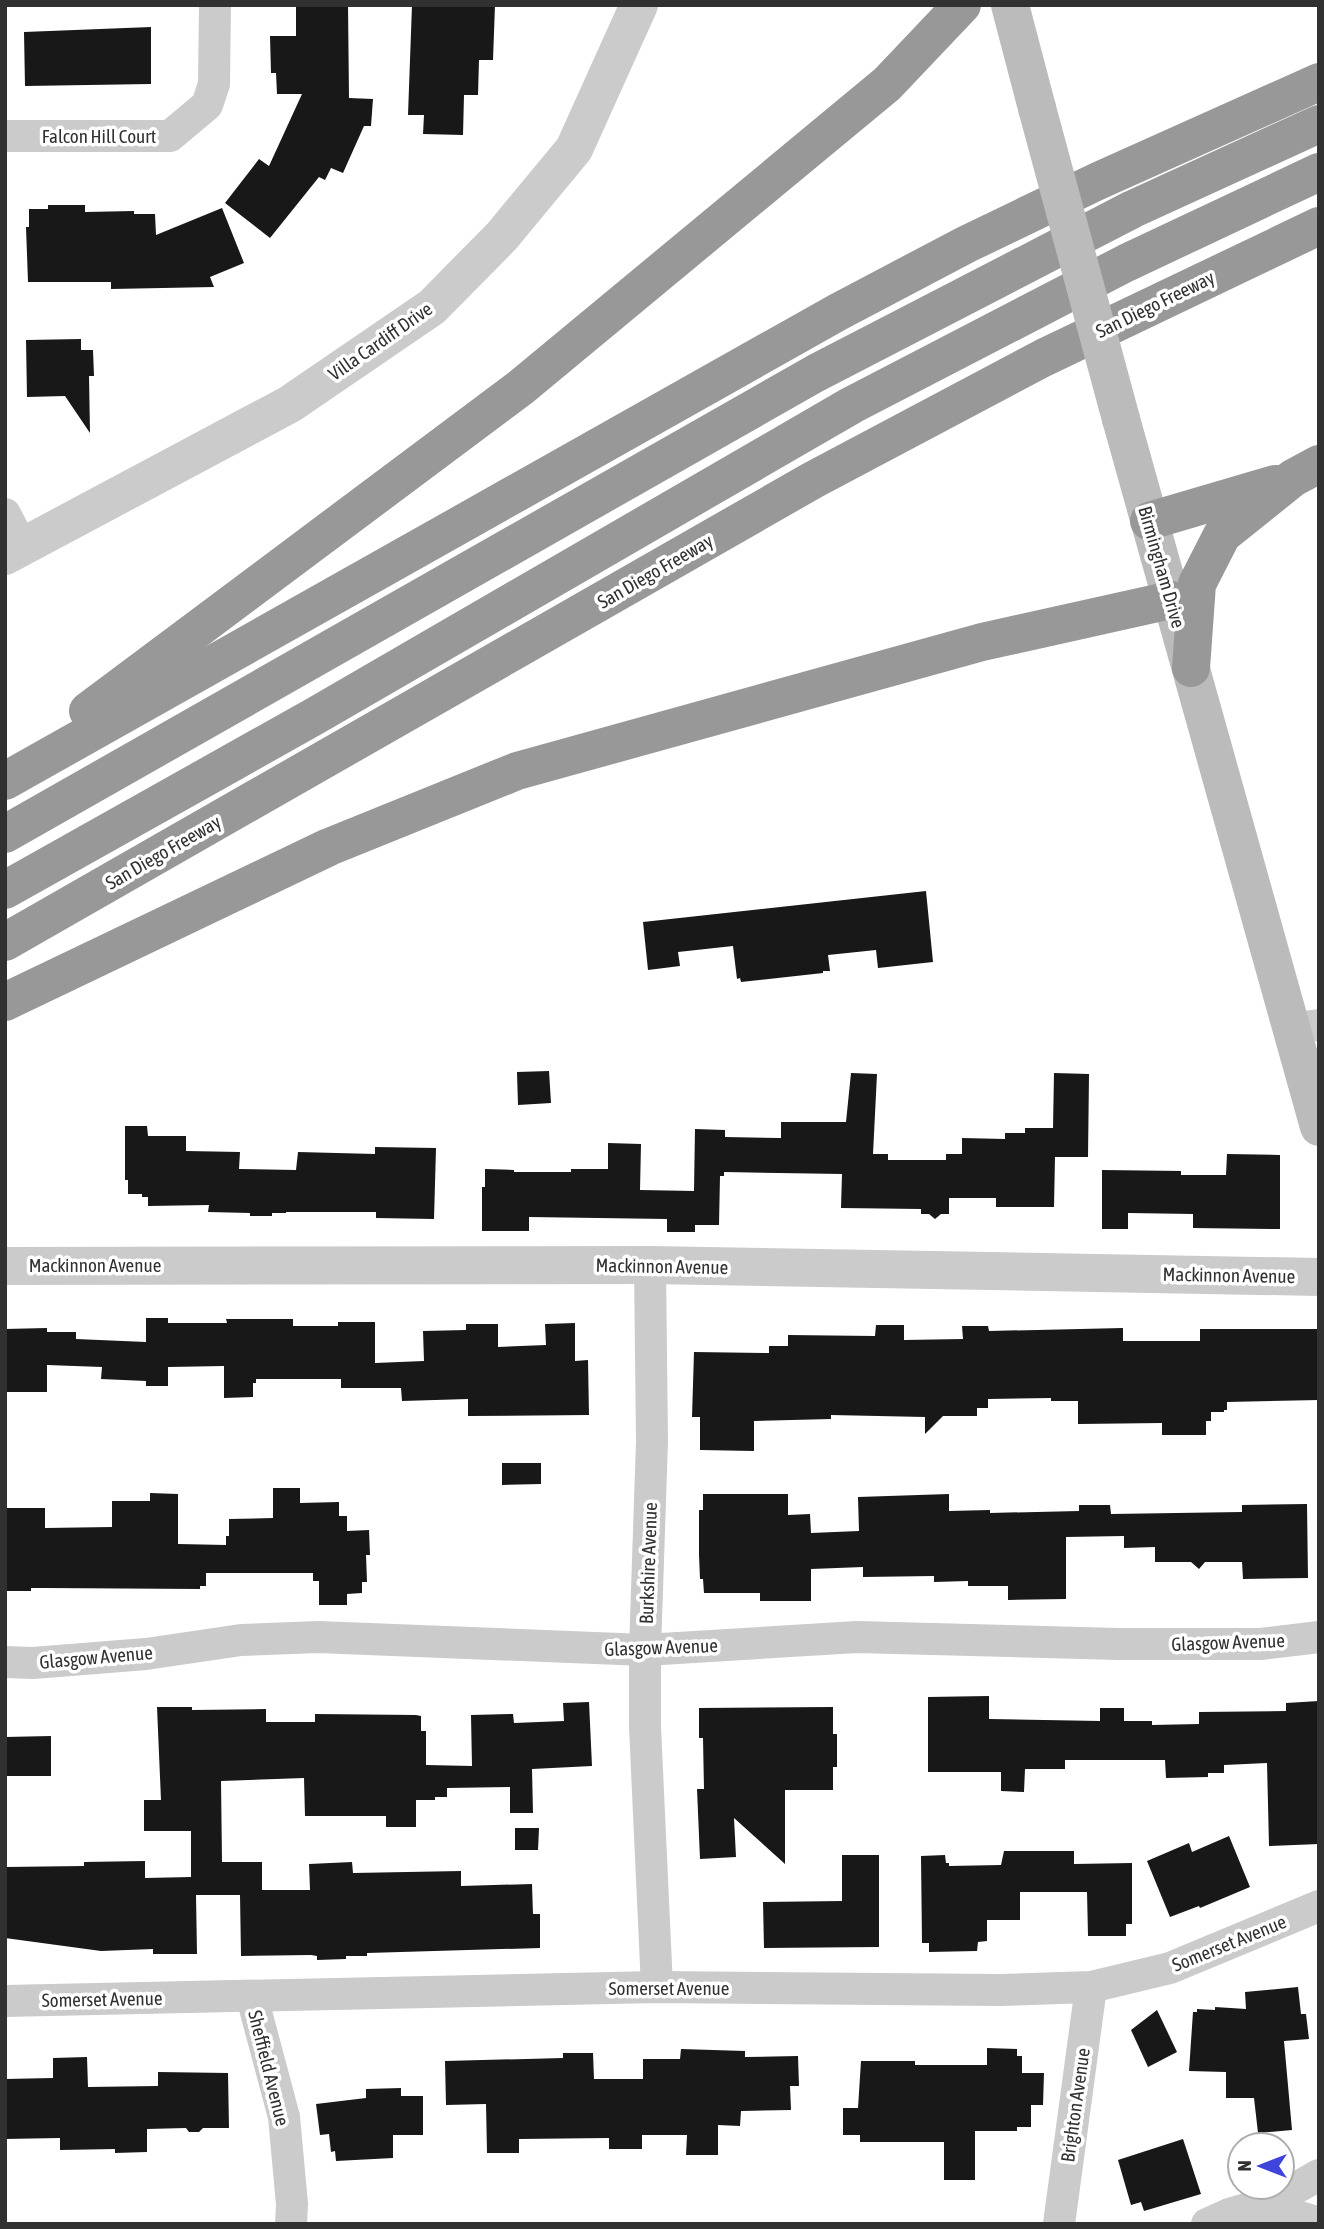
<svg xmlns="http://www.w3.org/2000/svg" width="1324" height="2229" viewBox="0 0 1324 2229" font-family="'Asap Condensed',sans-serif">
	<rect width="100%" height="100%" fill="#fff"/>
	<g fill="#181818">
		<path d="M296,5H348L349,98L373,99L371,126H364L343,173L331,168L325,180L319,177L270,238L225,203L259,159L269,166L302,94H277L276,73H271L270,36H296Z"/>
		<path d="M412,5H495L493,60H479L478,95H464L463,135L423,134L424,115H408Z"/>
		<path d="M151,27V84L25,86L24,32Z"/>
		<path d="M48,205H85V212L134,211V214H155L156,235L222,208L244,263L210,277L214,287L111,289V282H28L26,227H29V209H48Z"/>
		<path d="M81,339V350H93L94,376H89L90,433L65,396L27,397L26,340Z"/>
		<path d="M926,891L933,962L878,968L876,950L828,955L830,971H823V973L741,982L740,978L737,979L733,946L678,952L680,966L648,970L643,922Z"/>
		<path d="M549,1071L551,1103L518,1105L517,1072Z"/>
		<path d="M851,1073L877,1074L873,1154H888V1160H946V1154H962V1138L1005,1139V1133H1025V1128H1053L1054,1073L1089,1074L1088,1157H1055L1054,1207H996V1198H949V1214H941L935,1219L929,1214H921V1209L841,1208L842,1174L724,1172V1176H720L719,1225H695V1232H667V1219L529,1217V1231H482V1187H485V1169L514,1170V1172H571V1169H608V1143L641,1144L640,1190L694,1191L695,1129L725,1130V1137L781,1138V1122H846Z"/>
		<path d="M125,1126H147L148,1136H186V1151L240,1152L239,1169L296,1170L298,1152L375,1154V1147L436,1148L434,1219L376,1218V1212H286V1213H272V1216H250V1213L208,1212L209,1205L148,1206V1197H142V1194H128V1180H125Z"/>
		<path d="M1227,1154L1280,1155V1229L1193,1228V1214L1128,1213V1229H1102V1170L1181,1171V1175H1226Z"/>
		<path d="M146,1318H168V1323H227L226,1319H293V1326H338V1322H375V1363L424,1361L423,1331L466,1330V1324H498V1347L546,1345L545,1324L575,1323V1361L588,1360L589,1415L468,1416V1399L402,1401L401,1388H341V1379H256V1383H253V1397L224,1398V1366L168,1367V1386H146V1381L101,1379L102,1367L47,1365V1392H5V1329L47,1328V1332H76V1339L146,1342Z"/>
		<path d="M876,1325H904V1340L963,1339L962,1326H988L989,1331L1123,1328V1341H1200V1329H1319V1400L1227,1402V1410H1224V1412H1211V1421H1206V1435H1162V1423L1078,1424V1401H1051V1398L988,1399V1408H977V1416H943L925,1434V1417L831,1415V1419L754,1421V1451L700,1450V1417H692L694,1352L769,1353V1346H788V1335L875,1336Z"/>
		<path d="M502,1463H541V1484L502,1485Z"/>
		<path d="M273,1488H300V1503L339,1502V1516H347V1531L369,1530L370,1555H366L367,1582H362V1593L347,1594V1605H319V1581H313V1573H206V1586H200V1589L45,1588H31V1591H5V1508H45V1528L112,1527V1501H150V1493L178,1494V1544L226,1545V1536H229V1519L273,1518Z"/>
		<path d="M703,1494H788V1515L810,1514L811,1533L859,1531L858,1497L949,1494V1511L990,1510V1513L1079,1511V1505H1110L1111,1514L1242,1512V1505L1307,1504L1308,1578L1243,1579L1242,1562H1205L1199,1569L1191,1562H1155V1547L1124,1548V1536L1066,1537V1599L1008,1600V1586H968V1581L934,1582V1576L863,1577V1567L811,1569V1601H760V1593H704L703,1579H700L699,1555V1510H703Z"/>
		<path d="M989,1696V1719L1100,1721V1708H1124V1721H1152V1725L1199,1724V1712L1286,1711V1703L1319,1701V1844L1269,1846L1267,1763L1224,1765V1773H1208V1777L1166,1778L1165,1760H1065V1769H1025L1024,1792L1001,1791V1772H928V1697Z"/>
		<path d="M589,1702L592,1766L532,1769L533,1813H510V1787L447,1788V1797H435V1800H416V1827H386V1816H305L304,1778L221,1781L222,1862H262V1890H310L309,1864L352,1862L353,1873L461,1871V1886L532,1884L533,1914H540V1948L367,1953V1956H346V1959L317,1960V1956L311,1955L241,1956L240,1895H196L197,1954H153V1949L101,1951L5,1938V1867L84,1866V1862L145,1861V1878L191,1877V1831H144V1800H161L157,1707H192V1710L266,1709V1722H315V1714L416,1715L421,1716V1731H426V1765L472,1766L471,1715L513,1714L514,1723L564,1721L563,1703Z"/>
		<path d="M833,1707V1734H837V1767H833V1790H785V1864L734,1818L736,1857L700,1859L697,1789H704L703,1738H699V1708Z"/>
		<path d="M51,1736V1776H5V1737Z"/>
		<path d="M515,1828H539L538,1850H515Z"/>
		<path d="M1229,1836L1250,1887L1200,1908L1199,1906L1170,1917L1147,1861L1189,1843L1192,1852Z"/>
		<path d="M1004,1851H1074V1864L1132,1863V1924H1126V1936H1088L1087,1892H1020V1920H987V1941L978,1942L977,1951L929,1952V1943H922L921,1856L945,1855L946,1863H949V1866L1001,1865Z"/>
		<path d="M842,1855H879V1947L764,1948L763,1902L842,1901Z"/>
		<path d="M1298,1987L1301,2014H1306L1309,2039L1284,2041L1292,2130L1258,2133L1254,2098H1226V2072L1189,2071L1193,2012H1197V2009L1215,2010V2007L1246,2009L1245,1992Z"/>
		<path d="M1157,2010L1177,2052L1148,2067L1131,2030Z"/>
		<path d="M987,2048L1017,2049V2056H1022V2073H1044L1043,2105H1031V2127H1017V2131H975V2180H944V2142H860V2135H843V2108H858L861,2061H915V2065H987Z"/>
		<path d="M681,2049L745,2051V2057L798,2056L799,2086H790L791,2110L741,2111L740,2126L718,2125V2155H686L687,2135H642V2149H609V2138L519,2139V2153H487L486,2104L446,2105L445,2061L563,2058V2053H593L594,2079H643V2059H680Z"/>
		<path d="M87,2057L88,2087L158,2086V2072L228,2073L229,2128H203L199,2132H189L186,2128L147,2129V2152L115,2153V2149L60,2150V2138L5,2139V2079L53,2078V2058Z"/>
		<path d="M401,2088V2096H423V2135H393V2158L336,2161L335,2151L331,2152L329,2134L320,2135L316,2104L366,2098V2089Z"/>
		<path d="M1183,2139L1201,2194L1144,2211L1141,2202L1131,2205L1118,2160Z"/>
	</g>
	<g fill="none" stroke-linecap="round" stroke-linejoin="round">
		<g stroke="#cbcbcb" stroke-width="32">
			<path d="M5,136H170L207,105L214,84L215,5"/>
			<path d="M5,514L22,547"/>
			<path d="M1290,1029L1319,1025"/>
			<path d="M650,1265L652,1441L645,1650V1727L657,1987"/>
			<path d="M5,1662L33,1663L146,1654L241,1640L318,1637L645,1650L857,1637L1119,1644H1261L1319,1637"/>
			<path d="M252,1997L284,2117L292,2204L291,2224"/>
			<path d="M5,2001L657,1987L1000,1990L1091,1987L1170,1968L1319,1906"/>
			<path d="M1252,2212C1274,2209 1298,2216 1319,2223"/>
			<path d="M1059,2224L1091,1987"/>
			<path d="M1207,2224L1229,2214L1273,2201L1319,2175"/>
		</g>
		<g stroke="#cbcbcb" stroke-width="38">
			<path d="M5,556L290,404L432,307L502,236L574,149L639,5"/>
			<path d="M5,1266L650,1265L1319,1277"/>
		</g>
		<g stroke="#bbb" stroke-width="38">
			<path d="M1010,5L1037,108"/>
			<path d="M1121,419L1319,1127"/>
		</g>
		<g stroke="#989898" stroke-width="38">
			<path d="M1149,521L1275,484"/>
			<path d="M1191,668L1197,584L1222,535L1293,478L1319,464"/>
			<path d="M88,711L520,388L887,84L962,5"/>
			<path d="M5,781L838,312L967,244L1098,181L1319,82"/>
			<path d="M5,834L816,373L1133,209L1319,124"/>
			<path d="M5,890L315,716L852,405L1126,263L1319,172"/>
			<path d="M5,942L813,480L1043,358L1319,226"/>
			<path d="M5,1002L329,847L517,771L982,642L1171,600"/>
		</g>
		<path stroke="#bbb" stroke-width="38" d="M1037,108L1121,419"/>
	</g>
	<g text-anchor="middle" stroke-width="7" stroke-linejoin="round" paint-order="stroke">
		<g font-size="19" fill="#313131" stroke="#fff">
			<text x="99" y="143">Falcon Hill Court</text>
			<text transform="translate(1155 304) rotate(-26)" y="7">San Diego Freeway</text>
			<text transform="translate(380 341) rotate(-35)" y="7">Villa Cardiff Drive</text>
			<text transform="translate(1162 567) rotate(74)" y="7">Birmingham Drive</text>
			<text transform="translate(655 571) rotate(-30)" y="7">San Diego Freeway</text>
			<text transform="translate(163 852) rotate(-30)" y="7">San Diego Freeway</text>
			<text x="95" y="1272">Mackinnon Avenue</text>
			<text transform="translate(662 1266) rotate(1)" y="7">Mackinnon Avenue</text>
			<text transform="translate(1229 1275) rotate(1)" y="7">Mackinnon Avenue</text>
			<text transform="translate(648 1563) rotate(-88)" y="7">Burkshire Avenue</text>
			<text transform="translate(1228 1642) rotate(-2)" y="7">Glasgow Avenue</text>
			<text transform="translate(661 1647) rotate(-2)" y="7">Glasgow Avenue</text>
			<text transform="translate(96 1657) rotate(-5)" y="7">Glasgow Avenue</text>
			<text transform="translate(1229 1943) rotate(-22)" y="7">Somerset Avenue</text>
			<text x="669" y="1995">Somerset Avenue</text>
			<text transform="translate(102 1999) rotate(-1)" y="7">Somerset Avenue</text>
			<text transform="translate(269 2068) rotate(76)" y="7">Sheffield Avenue</text>
			<text transform="translate(1075 2105) rotate(-82)" y="7">Brighton Avenue</text>
		</g>
	</g>
	<rect width="1324" height="2229" fill="none" stroke="#313131" stroke-width="14"/>
	<g transform="translate(1261 2166) rotate(270)"><circle r="33" fill="#ffffff" stroke="#adadad" stroke-width="2"/>
	<path d="M0-5L12 26L0 18L-12 26Z" fill="#3f45db"/>
	<text y="-10" font-size="19" font-weight="bold" text-anchor="middle" fill="#313131">N</text>
	</g>
</svg>
